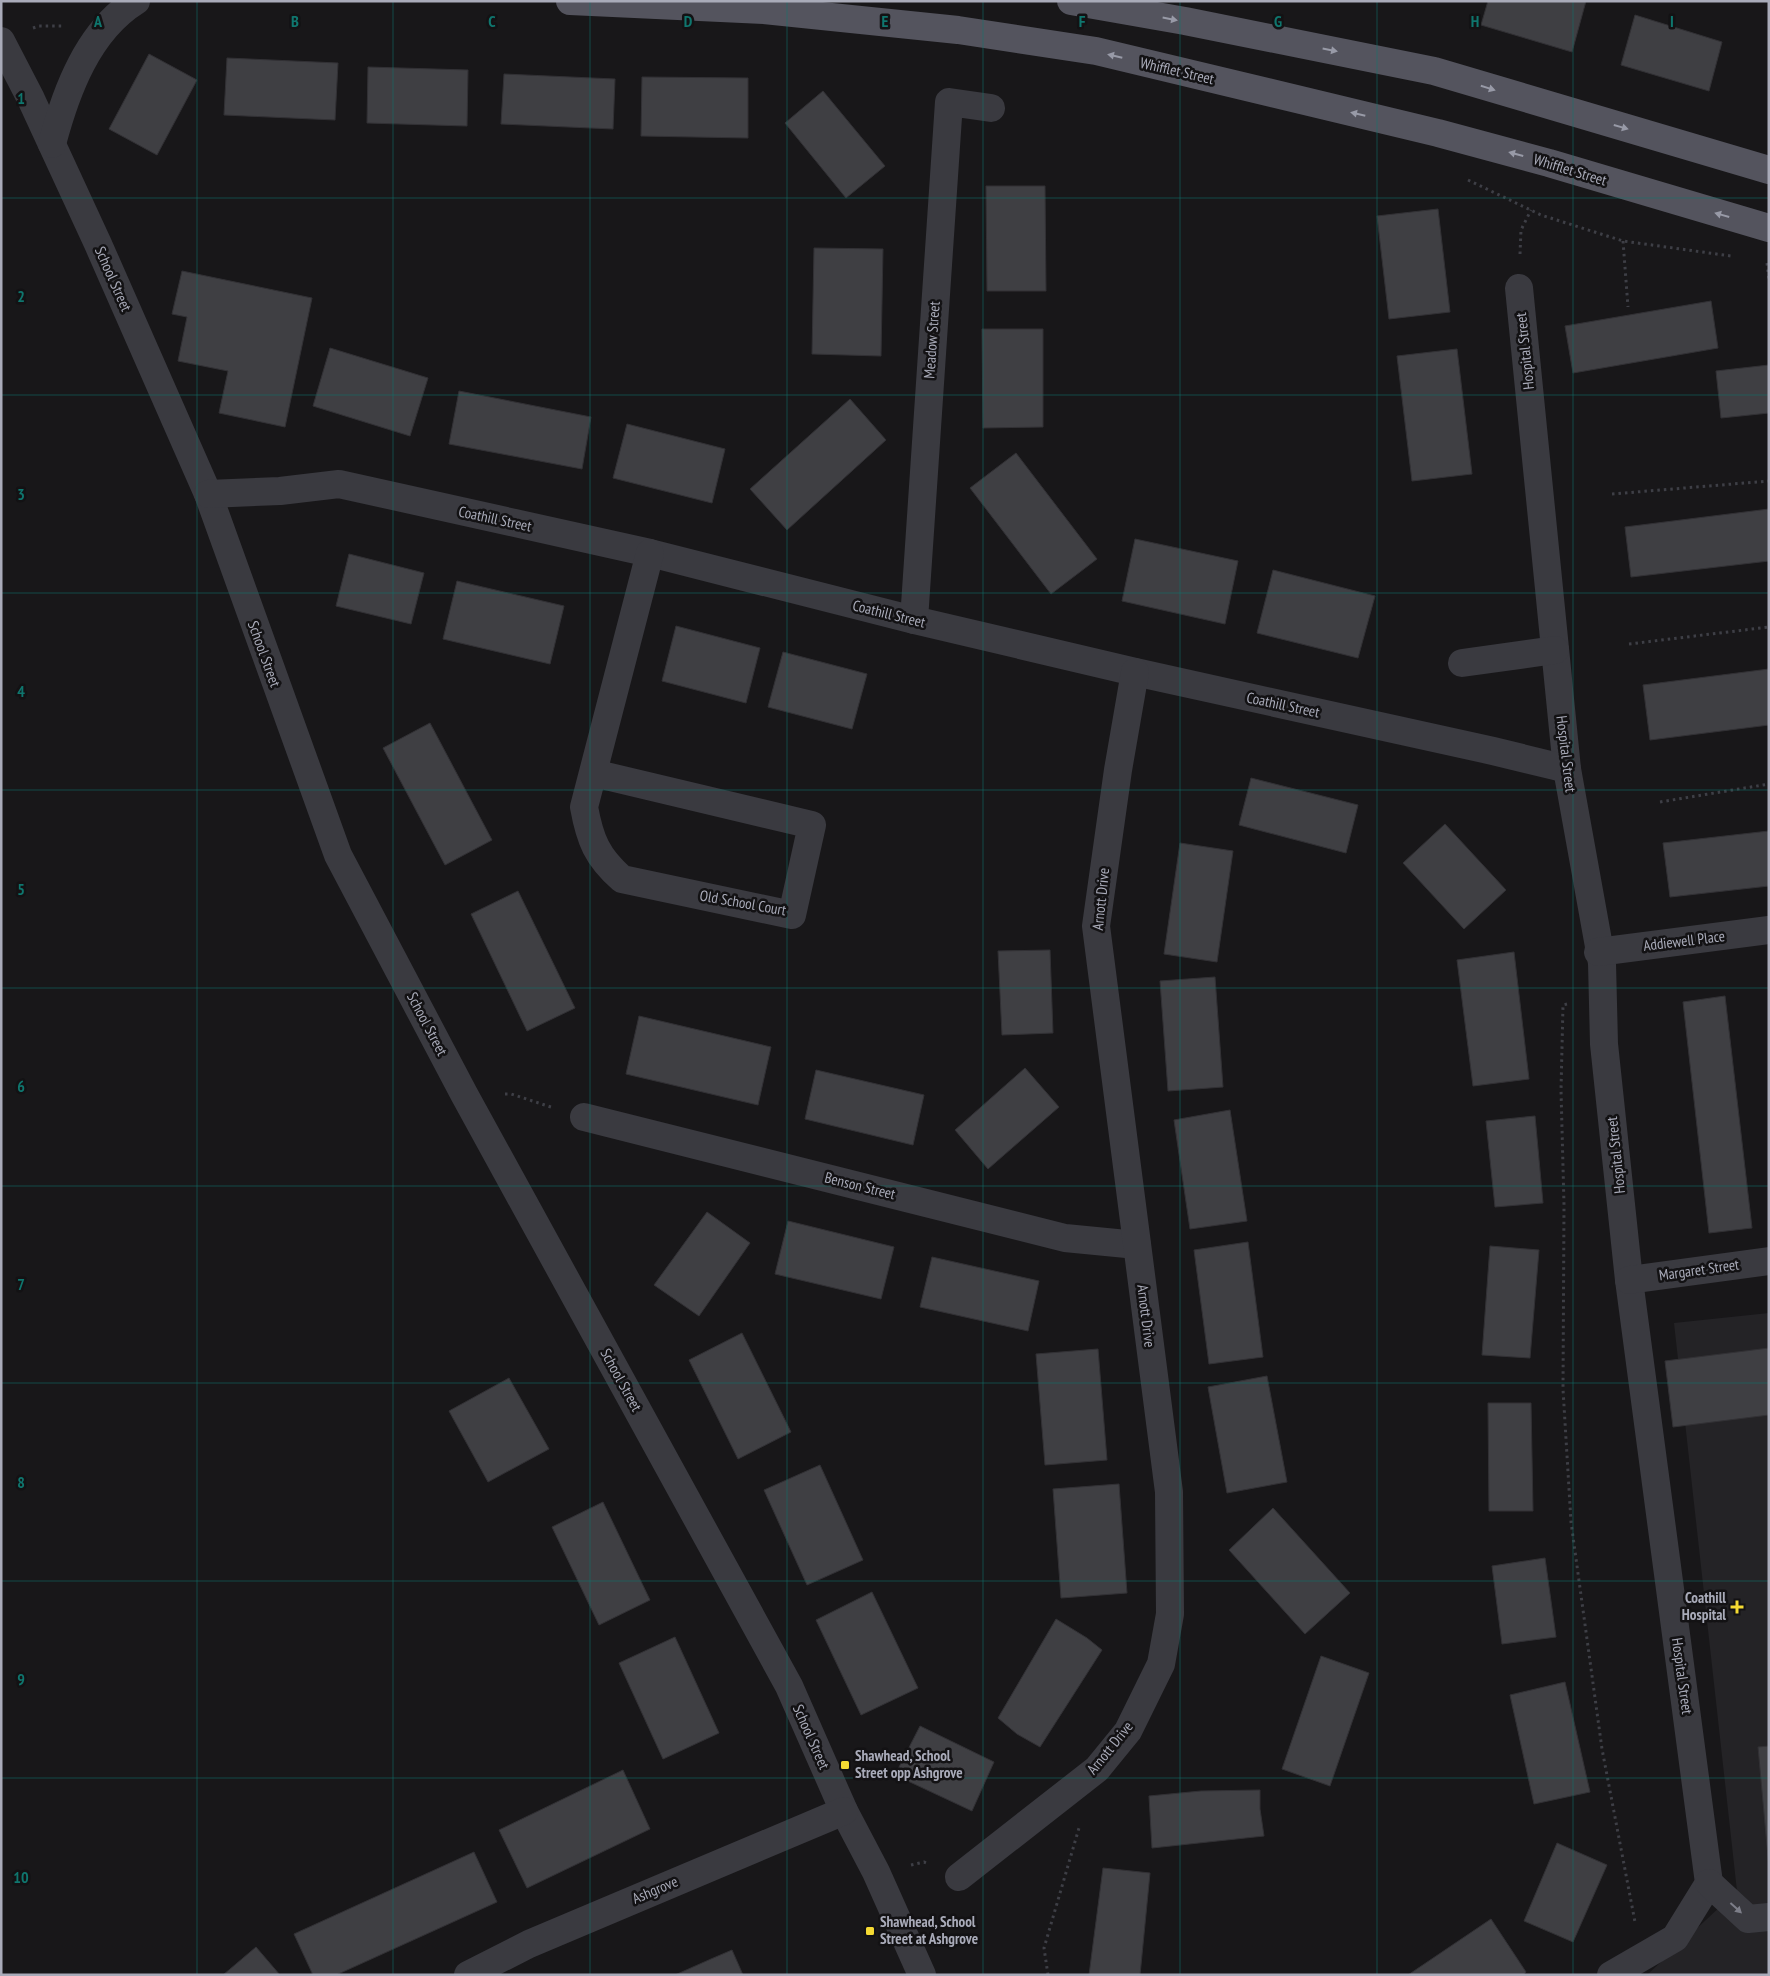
<svg xmlns="http://www.w3.org/2000/svg" width="1770" height="1976" viewBox="0 0 1770 1976" font-family="'PT Sans Narrow',sans-serif">
	<rect width="100%" height="100%" fill="#181719"/>
	<path fill="#242326" d="M1769,1313V1975H1647L1737,1891L1674,1323Z"/>
	<g fill="#3f3f43" stroke="#323135">
		<path d="M1586,1L1572,52L1481,25L1488,1Z"/>
		<path d="M1635,15L1722,42L1709,91L1621,65Z"/>
		<path d="M149,54L197,80L157,155L109,129Z"/>
		<path d="M227,58L338,63L335,120L224,115Z"/>
		<path d="M368,67L468,70L467,126L367,123Z"/>
		<path d="M504,74L615,79L613,129L501,124Z"/>
		<path d="M642,77L748,78V138L641,136Z"/>
		<path d="M823,91L885,166L846,198L785,123Z"/>
		<path d="M986,186H1045L1046,291H987Z"/>
		<path d="M1438,209L1450,312L1389,319L1377,216Z"/>
		<path d="M814,248L883,249L881,356L812,354Z"/>
		<path d="M182,271L312,298L285,427L219,413L228,371L178,361L187,317L172,314Z"/>
		<path d="M1711,301L1718,348L1573,373L1565,326Z"/>
		<path d="M982,329H1043V427L983,428Z"/>
		<path d="M330,348L428,378L410,436L313,406Z"/>
		<path d="M1457,349L1472,474L1412,481L1397,356Z"/>
		<path d="M1769,365V413L1721,418L1716,371Z"/>
		<path d="M459,391L591,417L582,469L449,444Z"/>
		<path d="M850,399L886,440L787,530L750,489Z"/>
		<path d="M627,424L725,449L712,503L613,478Z"/>
		<path d="M1016,453L1097,559L1051,594L970,488Z"/>
		<path d="M1769,509V561L1631,577L1625,527Z"/>
		<path d="M1135,539L1238,561L1225,624L1122,601Z"/>
		<path d="M349,554L424,573L411,624L336,606Z"/>
		<path d="M1273,570L1375,596L1358,658L1257,633Z"/>
		<path d="M457,581L564,606L550,664L443,639Z"/>
		<path d="M676,626L760,648L746,703L662,681Z"/>
		<path d="M783,652L867,674L852,729L768,707Z"/>
		<path d="M1769,669V725L1650,740L1643,685Z"/>
		<path d="M430,723L492,840L445,865L383,748Z"/>
		<path d="M1251,778L1358,805L1346,853L1239,825Z"/>
		<path d="M1445,824L1506,890L1464,929L1403,863Z"/>
		<path d="M1769,831V886L1670,897L1663,843Z"/>
		<path d="M1180,843L1233,851L1217,962L1164,954Z"/>
		<path d="M518,891L575,1008L527,1031L471,914Z"/>
		<path d="M1050,950L1053,1033L1002,1035L998,951Z"/>
		<path d="M1514,952L1529,1079L1473,1086L1457,960Z"/>
		<path d="M1215,977L1223,1087L1168,1091L1160,981Z"/>
		<path d="M1725,996L1752,1228L1709,1233L1683,1002Z"/>
		<path d="M639,1016L771,1047L758,1105L626,1074Z"/>
		<path d="M1025,1068L1059,1107L988,1169L955,1130Z"/>
		<path d="M816,1070L924,1095L913,1145L805,1119Z"/>
		<path d="M1230,1110L1247,1221L1190,1229L1174,1120Z"/>
		<path d="M1535,1116L1543,1203L1495,1207L1486,1121Z"/>
		<path d="M707,1212L750,1243L699,1316L654,1285Z"/>
		<path d="M788,1221L894,1247L881,1299L775,1274Z"/>
		<path d="M1248,1242L1263,1357L1209,1364L1194,1250Z"/>
		<path d="M1490,1246L1539,1250L1530,1358L1482,1355Z"/>
		<path d="M932,1257L1039,1281L1028,1331L920,1307Z"/>
		<path d="M742,1333L791,1432L738,1459L689,1360Z"/>
		<path d="M1769,1348V1415L1673,1427L1665,1361Z"/>
		<path d="M1098,1349L1107,1460L1045,1465L1036,1354Z"/>
		<path d="M1267,1376L1287,1482L1227,1493L1208,1387Z"/>
		<path d="M509,1378L549,1449L488,1482L449,1411Z"/>
		<path d="M1488,1403H1531L1533,1511H1489Z"/>
		<path d="M820,1465L863,1560L807,1585L764,1490Z"/>
		<path d="M1119,1484L1127,1593L1061,1598L1053,1489Z"/>
		<path d="M603,1502L650,1600L599,1625L552,1527Z"/>
		<path d="M1273,1508L1350,1593L1305,1634L1229,1550Z"/>
		<path d="M1545,1558L1556,1637L1502,1644L1492,1566Z"/>
		<path d="M872,1592L918,1688L861,1715L816,1620Z"/>
		<path d="M1056,1619L1087,1638L1102,1650L1040,1747L1017,1734L998,1718Z"/>
		<path d="M675,1637L719,1733L663,1759L619,1663Z"/>
		<path d="M1321,1656L1369,1673L1330,1786L1282,1769Z"/>
		<path d="M1565,1682L1590,1792L1534,1804L1510,1695Z"/>
		<path d="M920,1726L994,1762L972,1811L895,1775Z"/>
		<path d="M1769,1746V1868L1758,1747Z"/>
		<path d="M623,1770L650,1829L527,1888L499,1830Z"/>
		<path d="M1260,1790V1809L1264,1836L1152,1848L1149,1796L1201,1791Z"/>
		<path d="M1557,1843L1607,1865L1573,1942L1524,1921Z"/>
		<path d="M474,1852L497,1902L336,1975H313L294,1934Z"/>
		<path d="M1103,1868L1150,1873L1140,1975H1089Z"/>
		<path d="M1491,1919L1526,1972L1523,1975H1408Z"/>
		<path d="M256,1947L280,1975H223Z"/>
		<path d="M732,1950L743,1975H675L711,1959Z"/>
	</g>
	<g fill="none" stroke-linecap="round" stroke-linejoin="round">
		<g stroke="#3e3f46" stroke-width="3" stroke-dasharray="2.5 4" stroke-linecap="butt">
			<path d="M33,28L39,26H62"/>
			<path d="M1468,180L1541,215L1623,241L1731,256"/>
			<path d="M1623,241L1628,307"/>
			<path d="M1520,254L1521,230L1531,210"/>
			<path d="M1767,263L1769,280"/>
			<path d="M1612,494L1769,481"/>
			<path d="M1629,644L1769,627"/>
			<path d="M1660,802L1769,784"/>
			<path d="M1567,1004L1563,1005L1561,1090L1564,1205L1563,1389L1571,1522L1602,1749L1635,1922"/>
			<path d="M505,1094H511L551,1107"/>
			<path d="M911,1865L924,1862L929,1864"/>
			<path d="M1048,1975L1044,1948L1079,1828"/>
		</g>
		<g stroke="#3a3a40" stroke-width="28">
			<path d="M1,41L31,99L98,244L208,494L338,855L464,1094L789,1686L844,1811L876,1872L922,1975"/>
			<path d="M52,144C66,91 88,31 136,1"/>
			<path d="M1519,288L1567,769L1602,963L1604,1044L1629,1280L1709,1883L1675,1938L1611,1975"/>
			<path d="M208,494L280,491L339,484L650,553L914,620L1135,672L1493,751L1567,769"/>
			<path d="M914,620L949,102L991,108"/>
			<path d="M1462,663L1555,650"/>
			<path d="M593,773L812,825L792,915L622,879C597,857 590,840 584,807L650,553"/>
			<path d="M1598,952L1769,930"/>
			<path d="M584,1117L1065,1238L1137,1245"/>
			<path d="M1629,1280L1769,1261"/>
			<path d="M959,1877L1097,1769L1128,1731L1161,1664L1170,1614L1169,1492L1096,926L1118,770L1135,672"/>
			<path d="M1709,1883L1748,1919L1769,1917"/>
			<path d="M468,1975L529,1944L844,1811"/>
		</g>
		<g stroke="#54545e" stroke-width="28">
			<path d="M570,1L764,10L958,30L1096,51L1438,133L1549,163L1769,228"/>
			<path d="M1071,1L1185,21L1434,71L1769,170"/>
		</g>
	</g>
	<defs><path id="oneway-solid" d="M-6-.8H1V-3.2L6.5 0L1 3.2V.8H-6Z" transform="scale(1.25)"/></defs>
	<g fill="#989aa7">
		<use href="#oneway-solid" transform="translate(1170 19) rotate(11)"/>
		<use href="#oneway-solid" transform="translate(1330 50) rotate(11)"/>
		<use href="#oneway-solid" transform="translate(1115 56) rotate(-167)"/>
		<use href="#oneway-solid" transform="translate(1488 88) rotate(17)"/>
		<use href="#oneway-solid" transform="translate(1358 114) rotate(-167)"/>
		<use href="#oneway-solid" transform="translate(1621 127) rotate(16)"/>
		<use href="#oneway-solid" transform="translate(1516 154) rotate(-165)"/>
		<use href="#oneway-solid" transform="translate(1722 215) rotate(-164)"/>
	</g>
	<use fill="#7d7e89" href="#oneway-solid" transform="translate(1736 1908) rotate(42)"/>
	<path fill="none" stroke="#0f766e" stroke-width="1" stroke-opacity="0.55" d="M197,1V1975M393,1V1975M590,1V1975M787,1V1975M983,1V1975M1180,1V1975M1377,1V1975M1573,1V1975M1,198H1769M1,395H1769M1,593H1769M1,790H1769M1,988H1769M1,1186H1769M1,1383H1769M1,1581H1769M1,1778H1769"/>
	<g fill="#f5da33" stroke="#131214" stroke-width="2">
		<path d="M1734.5 1599.5h5v5h5v5h-5v5h-5v-5h-5v-5h5z"/>
		<rect x="840" y="1760" width="10" height="10" rx="2.5"/>
		<rect x="865" y="1926" width="10" height="10" rx="2.5"/>
	</g>
	<g text-anchor="middle" stroke-width="5" stroke-linejoin="round" paint-order="stroke">
		<g font-size="15" fill="#a9abb9" stroke="#131214">
			<text transform="translate(1177 71) rotate(13)" y="5">Whifflet Street</text>
			<text transform="translate(1570 170) rotate(17)" y="5">Whifflet Street</text>
			<text transform="translate(113 279) rotate(66)" y="5">School Street</text>
			<text transform="translate(932 340) rotate(-86)" y="5">Meadow Street</text>
			<text transform="translate(1525 351) rotate(-96)" y="5">Hospital Street</text>
			<text transform="translate(495 519) rotate(12)" y="5">Coathill Street</text>
			<text transform="translate(889 614) rotate(14)" y="5">Coathill Street</text>
			<text transform="translate(264 654) rotate(70)" y="5">School Street</text>
			<text transform="translate(1283 705) rotate(12)" y="5">Coathill Street</text>
			<text transform="translate(1566 754) rotate(83)" y="5">Hospital Street</text>
			<text transform="translate(1101 899) rotate(-84)" y="5">Arnott Drive</text>
			<text transform="translate(743 903) rotate(10)" y="5">Old School Court</text>
			<text transform="translate(1684 941) rotate(-7)" y="5">Addiewell Place</text>
			<text transform="translate(427 1024) rotate(62)" y="5">School Street</text>
			<text transform="translate(1616 1155) rotate(-96)" y="5">Hospital Street</text>
			<text transform="translate(860 1186) rotate(14)" y="5">Benson Street</text>
			<text transform="translate(1699 1270) rotate(-8)" y="5">Margaret Street</text>
			<text transform="translate(1146 1316) rotate(83)" y="5">Arnott Drive</text>
			<text transform="translate(621 1380) rotate(61)" y="5">School Street</text>
			<text transform="translate(1682 1676) rotate(82)" y="5">Hospital Street</text>
			<text transform="translate(811 1737) rotate(66)" y="5">School Street</text>
			<text transform="translate(1110 1748) rotate(-51)" y="5">Arnott Drive</text>
			<text transform="translate(655 1890) rotate(-23)" y="5">Ashgrove</text>
		</g>
		<g font-size="15" font-weight="bold" fill="#a9abb9" stroke="#131214" text-anchor="start">
			<text x="1726" y="1603" text-anchor="end">Coathill<tspan x="1726" dy="17">Hospital</tspan></text>
			<text x="855" y="1761">Shawhead, School<tspan x="855" dy="17">Street opp Ashgrove</tspan></text>
			<text x="880" y="1927">Shawhead, School<tspan x="880" dy="17">Street at Ashgrove</tspan></text>
		</g>
	</g>
	<g font-size="16" text-anchor="middle" font-weight="bold" fill="#0f766e" stroke="#131214" stroke-width="5" stroke-linejoin="round" paint-order="stroke">
		<text x="98" y="27">A</text>
		<text x="295" y="27">B</text>
		<text x="492" y="27">C</text>
		<text x="688" y="27">D</text>
		<text x="885" y="27">E</text>
		<text x="1082" y="27">F</text>
		<text x="1278" y="27">G</text>
		<text x="1475" y="27">H</text>
		<text x="1672" y="27">I</text>
		<text x="21" y="104">1</text>
		<text x="21" y="302">2</text>
		<text x="21" y="500">3</text>
		<text x="21" y="697">4</text>
		<text x="21" y="895">5</text>
		<text x="21" y="1092">6</text>
		<text x="21" y="1290">7</text>
		<text x="21" y="1488">8</text>
		<text x="21" y="1685">9</text>
		<text x="21" y="1883">10</text>
	</g>
	<rect width="1770" height="1976" fill="none" stroke="#a9abb9" stroke-width="5"/>
</svg>
